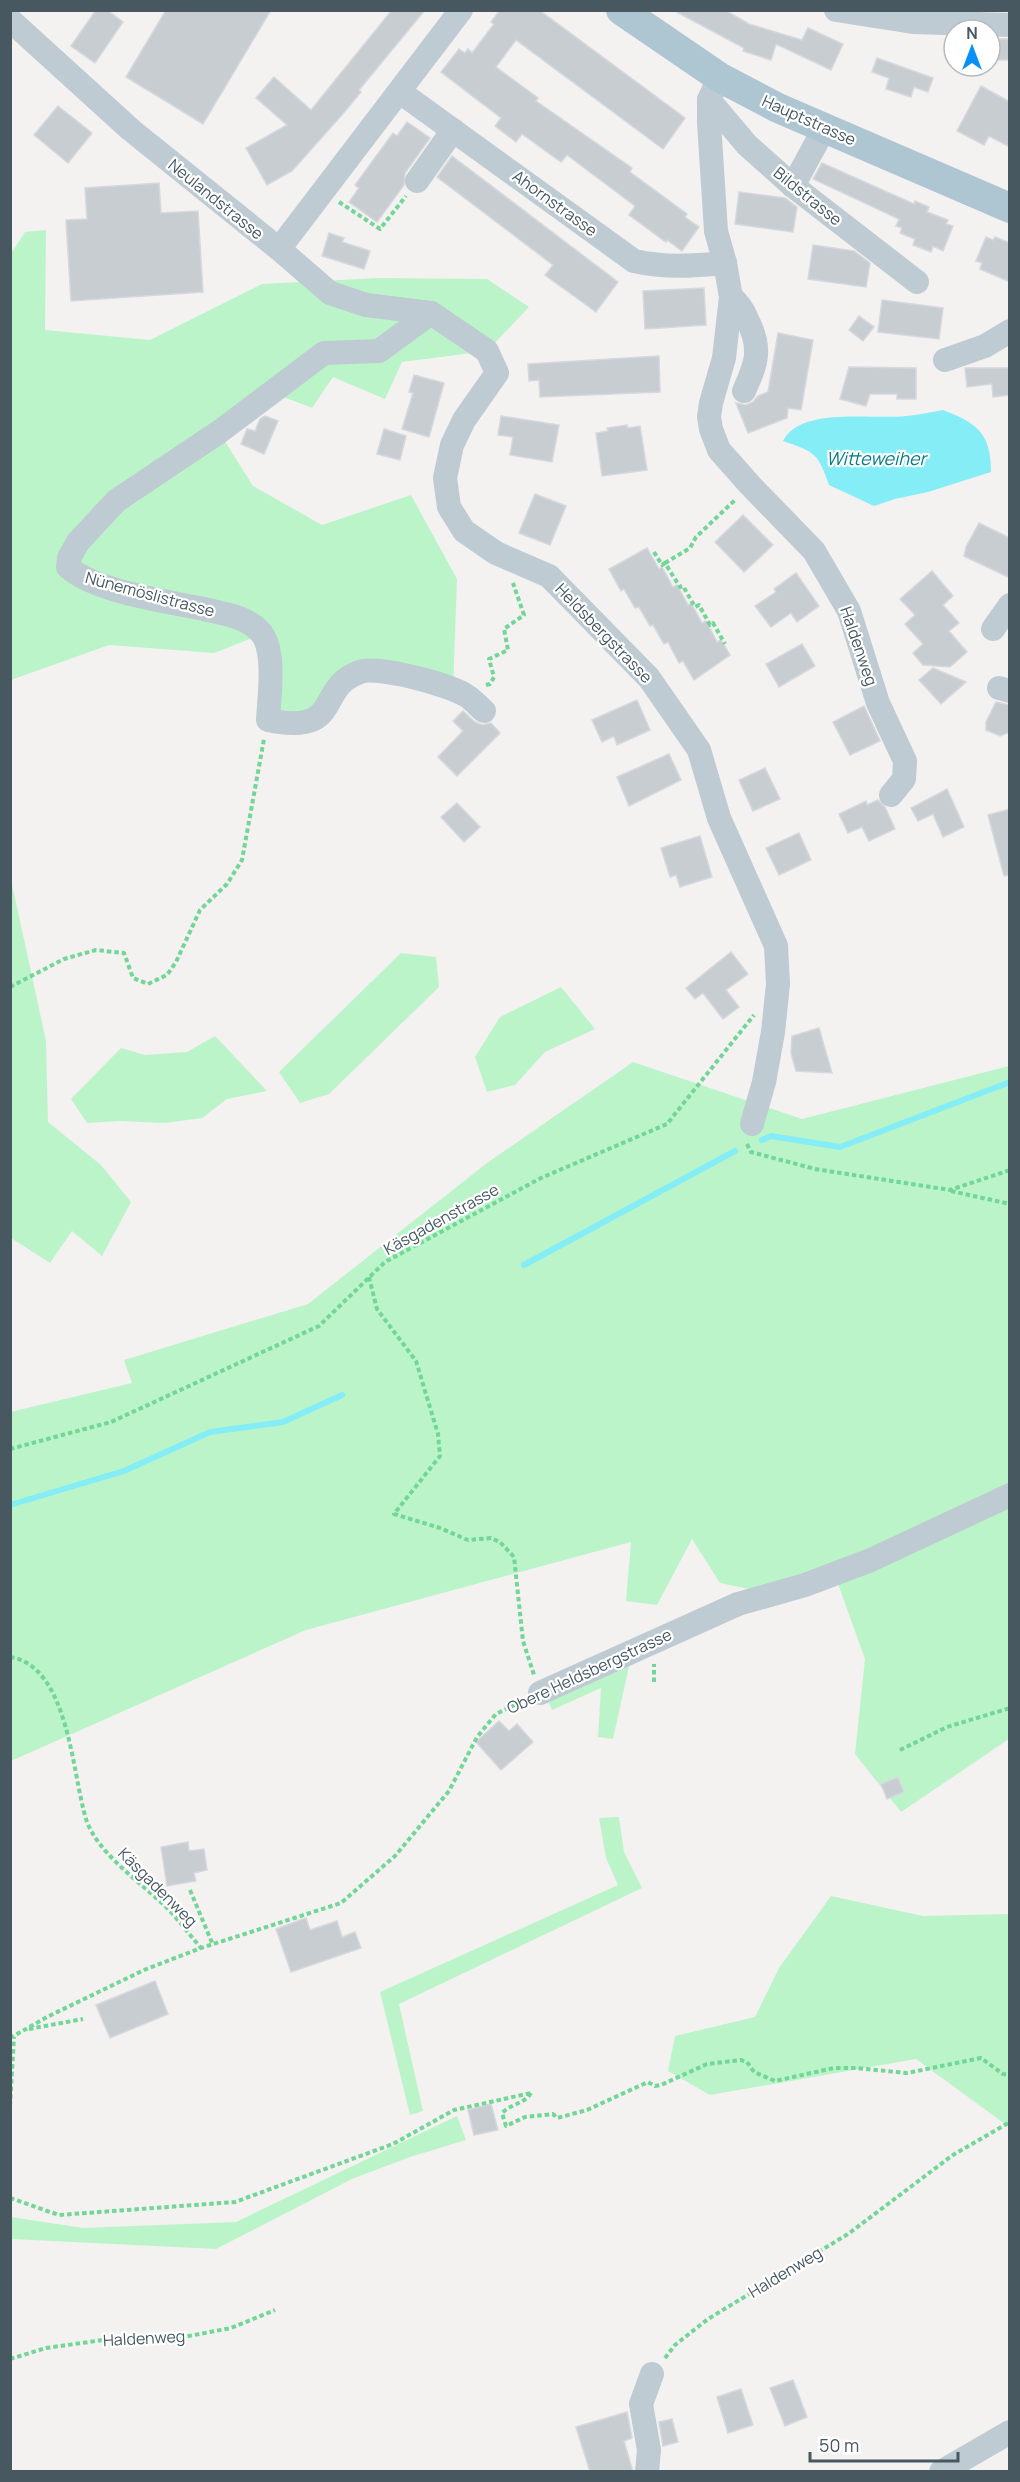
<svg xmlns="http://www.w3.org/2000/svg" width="1020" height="2482" viewBox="0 0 1020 2482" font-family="Manrope,sans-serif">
	<rect width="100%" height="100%" fill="#f4f1f1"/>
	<g fill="#bcf4ca">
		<path d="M46,230L45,330L150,340L262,284L378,278L487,279L529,307L487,351L402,362L385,399L333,377L312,408L273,393L219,432L253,486L322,525L411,495L457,579L453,690L361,671L318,718L284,724L262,634L214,653L109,645L11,680L10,255L25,232Z"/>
		<path d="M10,875L46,1041L48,1122L101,1165L131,1202L102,1256L72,1231L50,1263L11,1238Z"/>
		<path d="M401,953L436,957L439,987L329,1094L300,1103L279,1072Z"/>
		<path d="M561,987L595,1029L545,1052L515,1085L487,1092L475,1057L500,1017Z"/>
		<path d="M215,1036L267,1091L227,1099L202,1118L165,1123L120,1121L87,1123L71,1099L121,1048L145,1055L187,1052Z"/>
		<path d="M633,1062L802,1119L1009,1066V1739L901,1812L855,1754L865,1659L832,1567L784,1596L720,1583L692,1539L657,1605L626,1601L631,1542L306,1630L11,1761L10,1412L132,1383L124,1360L308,1304L487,1163Z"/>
		<path d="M631,1657L613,1739L598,1737L601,1688L552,1710L546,1696Z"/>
		<path d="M619,1817L624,1852L642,1888L399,2004L423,2111L410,2115L380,1992L618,1885L606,1858L599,1818Z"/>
		<path d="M831,1896L923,1916L1009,1914V2127L916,2059L710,2095L668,2071L675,2036L755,2017L779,1968Z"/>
		<path d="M457,2116L466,2140L410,2157L352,2179L216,2249L11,2239V2217L83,2228L236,2222Z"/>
	</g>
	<path fill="#85edf5" d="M943,410C976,423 991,432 991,472L928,492L895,499L874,506L829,485C818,453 815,452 783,441C801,406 872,420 906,416C918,415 931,412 943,410Z"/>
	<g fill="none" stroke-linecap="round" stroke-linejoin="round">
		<g stroke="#85edf5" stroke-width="6">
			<path d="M762,1140L771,1136L840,1147L1010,1082"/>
			<path d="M524,1265L735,1151"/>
			<path d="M10,1505L124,1471L210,1432L283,1422L342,1395"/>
		</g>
	</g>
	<g fill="#c8cdd2" stroke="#d5d8dd" stroke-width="1.5">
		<path d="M96,10H107L123,22L95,63L71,46Z"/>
		<path d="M166,10H271L203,124L126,77Z"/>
		<path d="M392,10H425L359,90L361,92L341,116L292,171L267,185L246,148L287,125L256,98L274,77L311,110Z"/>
		<path d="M500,10H539L685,118L663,149L516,40L496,67L538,98L536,101L632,168L630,172L687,214L685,217L699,227L682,251L667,240L666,242L629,215L635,206L567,155L561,162L522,134L516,142L495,126L501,118L441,72L459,49L465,53L468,49L472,53L494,24L491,22Z"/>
		<path d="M673,10H725L749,24L802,40L808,28L843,44L831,70L776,44L771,60L743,51L744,48Z"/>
		<rect x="990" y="39" width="20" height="21"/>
		<path d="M877,58L933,78L928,92L914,87L911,97L886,89L889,78L872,72Z"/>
		<path d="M981,86L1010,102V147L989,136L984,145L957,131Z"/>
		<path d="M58,106L92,133L68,163L34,135Z"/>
		<path d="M407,122L430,138L405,173L404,185L377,222L349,202L359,188L355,185L393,133L397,136Z"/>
		<path d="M452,156L618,282L596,312L545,275L553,265L437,177Z"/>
		<path d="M822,163L914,204L915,201L929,207L927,212L948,220L946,224L953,226L943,251L933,246L931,252L913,245L915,239L900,233L902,228L896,226L899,219L813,179Z"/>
		<path d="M159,183L161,213L198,211L203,292L71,301L66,220L87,219L85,188Z"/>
		<path d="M739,192L785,198L797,207L793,232L735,224Z"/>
		<path d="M329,233L344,238L342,242L370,251L364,269L322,256Z"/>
		<path d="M986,237L993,240L995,237L1010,243V282L980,269L982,263L976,261Z"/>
		<path d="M813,245L854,251L870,263L866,287L808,279Z"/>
		<path d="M704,288L706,325L645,329L643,291Z"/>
		<path d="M882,300L943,308L939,339L878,332Z"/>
		<path d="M859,316L874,327L863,341L849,330Z"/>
		<path d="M778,333L813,340L801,410L788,408L787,418L748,433L736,403L746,405L753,402L758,396L768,392Z"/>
		<path d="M659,356L660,392L540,397L539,380L529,381L528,364Z"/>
		<path d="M849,367L916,368V399H897V394H870L866,406L840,399Z"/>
		<path d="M965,368H1010V395L993,397L992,384L967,387Z"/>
		<path d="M414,375L444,383L429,437L402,429L413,393L409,392Z"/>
		<path d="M265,416L278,421L264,454L241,444L247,429L255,431L260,419Z"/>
		<path d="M501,416L559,425L552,462L510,455L513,437L498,435Z"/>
		<path d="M627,425L628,428L640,426L647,470L602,476L596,433L608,431L607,428Z"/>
		<path d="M384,429L406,436L400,460L377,454Z"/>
		<path d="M535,494L566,506L550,545L519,533Z"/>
		<path d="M743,515L773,545L744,572L715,542Z"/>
		<path d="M979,523L1010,538V578L964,556L966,547Z"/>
		<path d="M647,548L659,569L662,567L673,587L677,585L688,605L691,603L702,623L706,621L717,642L721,640L730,655L694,680L683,661L679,663L668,642L664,644L653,625L650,626L639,607L635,608L624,589L621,591L609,569Z"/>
		<path d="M932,571L953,596L943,605L959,623L949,631L967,652L950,667L923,665L913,653L923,644L905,624L915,615L900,599Z"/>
		<path d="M796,573L819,606L797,622L791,613L771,627L755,606L776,592L774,589Z"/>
		<path d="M802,644L815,666L779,687L766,664Z"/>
		<path d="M933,668L966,682L941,704L919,680Z"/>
		<path d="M637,700L650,730L617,745L614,736L602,742L592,720Z"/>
		<path d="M996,702L1010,705V732L1000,736L986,730V722Z"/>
		<path d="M864,706L880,741L850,755L833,722Z"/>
		<path d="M463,711L475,722L482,725L491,723L500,733L457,776L438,757L463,731L453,721Z"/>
		<path d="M669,754L681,780L629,806L617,777Z"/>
		<path d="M765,768L780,799L753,811L739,780Z"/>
		<path d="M947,789L964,827L943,837L933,814L918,821L911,808Z"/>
		<path d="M878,800L885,807L895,829L869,841L862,827L848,833L839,814L866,801L867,805Z"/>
		<path d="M457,803L480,827L464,842L441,817Z"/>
		<path d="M1010,809V875L1004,876L988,815Z"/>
		<path d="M799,833L811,860L779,875L766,848Z"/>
		<path d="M700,836L712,877L680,887L676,875L670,877L661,848Z"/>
		<path d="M731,952L748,974L726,990L739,1007L723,1019L703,993L695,999L686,988Z"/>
		<path d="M819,1028L832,1073L796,1071L791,1053L792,1036Z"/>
		<path d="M499,1721L509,1731L517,1724L533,1742L501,1770L476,1742Z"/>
		<path d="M898,1777L904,1792L887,1799L881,1784Z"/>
		<path d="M188,1842L189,1851L204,1849L207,1870L194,1873L196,1881L167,1886L161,1847Z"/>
		<path d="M306,1918L310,1930L337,1921L342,1937L355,1932L361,1948L291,1972L276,1929Z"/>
		<path d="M155,1981L168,2014L110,2038L96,2005Z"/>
		<path d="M491,2104L498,2130L474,2135L468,2110Z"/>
		<path d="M793,2380L807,2417L785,2426L770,2388Z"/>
		<path d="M741,2389L753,2425L728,2433L717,2397Z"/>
		<path d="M627,2412L632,2438L624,2441L633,2472H590L576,2427Z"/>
		<path d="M672,2419L678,2442L663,2446L659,2422Z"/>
	</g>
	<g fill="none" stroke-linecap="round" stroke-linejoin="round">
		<g stroke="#71d696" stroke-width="4" stroke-dasharray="4.5 3" stroke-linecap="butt">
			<path d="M339,202L380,229L406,196"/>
			<path d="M654,552L662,565L665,563L680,587L683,586L695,607L699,605L710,625L713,623L725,644"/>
			<path d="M665,563L690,548L696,537L735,500"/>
			<path d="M486,685L490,684L494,677L489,659L508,650L504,629L524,615L513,583"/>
			<path d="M10,987L64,959L96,950L124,953L133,978L148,984L167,975L176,962L200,910L227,884L242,860L264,739"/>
			<path d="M747,1144L751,1152L815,1169L950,1190L1010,1170"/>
			<path d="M951,1191L1010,1204"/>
			<path d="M369,1277L377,1309L416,1361L438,1434L440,1456L394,1514L440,1528L468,1540L491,1538L500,1542L514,1557L523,1641L534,1675"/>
			<path d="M10,1449L111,1422L319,1326L385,1262L541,1178L667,1124L754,1015"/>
			<path d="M10,1657C69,1666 72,1774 86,1819C97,1853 140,1882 165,1906C178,1919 189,1934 201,1948"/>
			<path d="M654,1682V1664"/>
			<path d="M900,1750L947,1727L1010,1708"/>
			<path d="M190,1890L213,1945"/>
			<path d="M29,2029L83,2019"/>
			<path d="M10,2038L49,2016L144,1970L201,1948L341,1903L395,1856L449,1791L477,1737L496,1714L523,1701"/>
			<path d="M531,2093C524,2104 511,2104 502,2113L506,2126L525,2117L553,2114L557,2118L587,2110L648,2082L655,2086L661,2085L707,2064L741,2060L747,2062L754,2072L775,2081L834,2068H856L907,2073L981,2058L1003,2074L1010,2075"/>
			<path d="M10,2106L14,2037"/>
			<path d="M10,2198L59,2215L235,2202L393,2144L454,2110L531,2093"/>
			<path d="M665,2358L675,2345L708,2319L848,2234L953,2155L1010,2122"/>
			<path d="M10,2359L46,2348L103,2340L173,2339L231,2328L275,2310"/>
		</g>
		<g stroke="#becbd2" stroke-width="24">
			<path d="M836,10L913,22L1010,25"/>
			<path d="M10,20L131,130L279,249L461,10"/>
			<path d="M719,77L709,100V122L716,231L725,263L731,297L724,358L711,403L709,417L711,429L719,450L750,485L814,551L849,611L878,703L905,761L904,779L891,795"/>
			<path d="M400,92L634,261C665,268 693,266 725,263"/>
			<path d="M709,100L747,145L793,186L917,282"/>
			<path d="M417,181L453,130"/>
			<path d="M793,186L825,127"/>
			<path d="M279,249L330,293L366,305L431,313L487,351L497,373L464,420L452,445L445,478L449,507L464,531L496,553L549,576L649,678L699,750L719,818L776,946L778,984L773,1032L764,1082L752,1124"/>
			<path d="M731,297C739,303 743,309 747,319C762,349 757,362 744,391"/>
			<path d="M431,313L379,351L324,353L219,432L116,501L78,542L69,558L68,567C96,592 166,601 204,609C224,614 248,616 262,634C276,653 269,698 268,720C344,736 315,687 360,672C378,665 450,685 467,696C473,700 478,706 484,711"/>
			<path d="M945,360L985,346L1010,331"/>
			<path d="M993,629L1010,605"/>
			<path d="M999,688L1010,691"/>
			<path d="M540,1693L738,1604L805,1585L871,1560L1010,1495"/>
			<path d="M647,2472L649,2450L641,2404L652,2374"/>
			<path d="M941,2472L1010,2432"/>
		</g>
		<path stroke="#aec5d2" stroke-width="30" d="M621,10L719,77L778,108L1010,208"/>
	</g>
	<g text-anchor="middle" stroke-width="4.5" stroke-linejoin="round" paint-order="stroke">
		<g font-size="16" fill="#475861" stroke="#fff">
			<text transform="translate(809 120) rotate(24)" y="6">Hauptstrasse</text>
			<text transform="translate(808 196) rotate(39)" y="6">Bildstrasse</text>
			<text transform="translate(216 199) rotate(39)" y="6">Neulandstrasse</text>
			<text transform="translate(555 203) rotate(36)" y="6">Ahornstrasse</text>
			<text transform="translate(150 594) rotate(15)" y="6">Nünemöslistrasse</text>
			<text transform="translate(604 633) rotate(46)" y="6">Heldsbergstrasse</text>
			<text transform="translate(859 646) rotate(71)" y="6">Haldenweg</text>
			<text transform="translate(441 1219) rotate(-29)" y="6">Käsgadenstrasse</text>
			<text transform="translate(589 1671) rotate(-25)" y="6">Obere Heldsbergstrasse</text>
			<text transform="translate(158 1887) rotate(45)" y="6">Käsgadenweg</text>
			<text transform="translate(785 2272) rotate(-31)" y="6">Haldenweg</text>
			<text transform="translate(144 2338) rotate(-3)" y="6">Haldenweg</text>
		</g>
		<g font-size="18" font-style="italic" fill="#057e88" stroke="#fff">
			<text x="876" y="465">Witteweiher</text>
		</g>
	</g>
	<rect width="1020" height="2482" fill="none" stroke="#475861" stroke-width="24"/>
	<g transform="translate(972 48)"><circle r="28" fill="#ffffff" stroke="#b5bcc0" stroke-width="1.5"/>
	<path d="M0-4.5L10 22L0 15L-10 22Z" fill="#0791f8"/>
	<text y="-9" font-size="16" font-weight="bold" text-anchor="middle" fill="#475861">N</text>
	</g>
	<path d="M810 2452v9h148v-9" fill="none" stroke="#475861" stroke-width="3"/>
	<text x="819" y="2452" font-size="18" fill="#475861" stroke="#ffffff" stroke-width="4.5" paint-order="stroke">50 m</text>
</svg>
